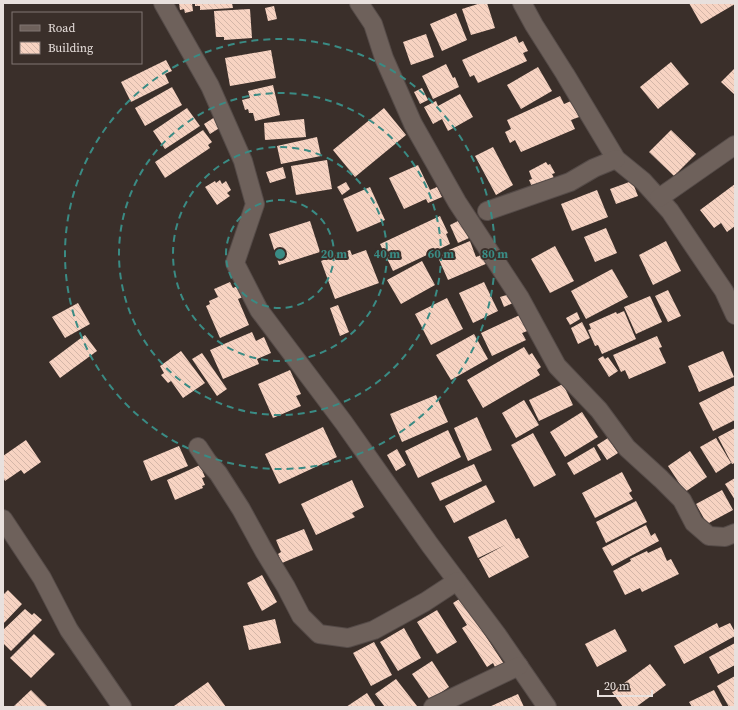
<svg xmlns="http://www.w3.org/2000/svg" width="738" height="710" viewBox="0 0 738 710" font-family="'Source Serif 4',serif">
	<defs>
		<pattern id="building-back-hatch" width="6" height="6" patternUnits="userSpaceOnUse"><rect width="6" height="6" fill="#f7d3c2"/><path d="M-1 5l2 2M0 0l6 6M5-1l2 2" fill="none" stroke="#d4b6a8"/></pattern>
	</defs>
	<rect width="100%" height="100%" fill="#3a2f2a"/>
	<g fill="url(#building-back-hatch)">
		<path d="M179,3H192L193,11L185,13L184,9L180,10Z"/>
		<path d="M195,3H232L233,8L200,10V6H195Z"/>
		<path d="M481,3H487L495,28L471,35L462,9Z"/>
		<path d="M689,3H735V4L701,24Z"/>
		<path d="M274,6L277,19L268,21L265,8Z"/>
		<path d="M250,9L252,38L224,40V37H216L214,11Z"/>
		<path d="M456,13L467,40L442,51L430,24Z"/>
		<path d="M426,34L434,57L411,65L403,42Z"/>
		<path d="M516,36L519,43L523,41L528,51L523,53L527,61L478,83L474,75L470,77L462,60Z"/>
		<path d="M271,50L276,78L230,86L225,58Z"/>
		<path d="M166,60L172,71L165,74L169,83L131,102L121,82Z"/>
		<path d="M671,62L689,84L658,109L640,87Z"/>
		<path d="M446,64L453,78L455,77L459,87L433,99L422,76Z"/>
		<path d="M538,67L552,91L521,109L507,85Z"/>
		<path d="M735,68V95L721,82Z"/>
		<path d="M273,85L280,115L255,121L253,113H249L248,109L245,110L242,100L250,98L248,91Z"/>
		<path d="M172,87L182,105L145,126L135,108Z"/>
		<path d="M422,88L428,100L420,104L414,92Z"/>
		<path d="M460,94L473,117L448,131L442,119L433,124L424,107L436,101L438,106Z"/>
		<path d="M560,96L564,104L571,101L579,117L571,120L575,129L521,152L515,140L510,143L505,132L511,129L507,120Z"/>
		<path d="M187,108L200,126L165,149L153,131Z"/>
		<path d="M384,108L406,135L355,177L333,150Z"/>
		<path d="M215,117L221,127L210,134L204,124Z"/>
		<path d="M304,119L306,137L265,140L264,123Z"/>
		<path d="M203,130L212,142L208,145L210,148L165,178L155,162Z"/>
		<path d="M671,130L696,154L674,176L649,152Z"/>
		<path d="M317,137L321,156L281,164L277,146Z"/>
		<path d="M493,147L513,185L496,195L475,156Z"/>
		<path d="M327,160L332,189L296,195L291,166Z"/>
		<path d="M546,162L548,165L550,164L555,173L552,174L554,178L533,189L529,180L532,179L529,171Z"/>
		<path d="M418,165L430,190L437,187L442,197L428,203L426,199L404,209L389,178Z"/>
		<path d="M283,167L286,178L270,183L266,172Z"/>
		<path d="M220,180L222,184L226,181L231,190L227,193L230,196L217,205L205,187L215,181L216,183Z"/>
		<path d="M632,181L638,196L616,204L610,189Z"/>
		<path d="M346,182L350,189L342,195L337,187Z"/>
		<path d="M735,184V226L727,232L721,223L714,228L700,210Z"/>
		<path d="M370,187L385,220L357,232L343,199Z"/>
		<path d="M597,190L608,217L572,231L561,204Z"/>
		<path d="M440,216L448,233L446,234L450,244L393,271L380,244Z"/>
		<path d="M460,220L469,238L458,243L450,225Z"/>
		<path d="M310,221L320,252L279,265L269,234Z"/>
		<path d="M606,228L617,253L595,262L584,237Z"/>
		<path d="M470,241L476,257L484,254L488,263L448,280L437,255Z"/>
		<path d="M666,241L681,271L653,285L639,255Z"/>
		<path d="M555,246L574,281L550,293L531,259Z"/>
		<path d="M350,250L352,255L366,250L379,283L335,299L321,261Z"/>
		<path d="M422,261L435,285L401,304L387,280Z"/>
		<path d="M612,269L628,297L586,319L571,291Z"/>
		<path d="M230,282L233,288L238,286L243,297L238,299L249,325L220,338L206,306L210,304L209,301L218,297L214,289Z"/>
		<path d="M484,282L498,311L473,323L459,293Z"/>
		<path d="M668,290L681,316L668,322L655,296Z"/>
		<path d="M510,294L513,303L504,307L500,297Z"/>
		<path d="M650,296L662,322L636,334L624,307Z"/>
		<path d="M447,298L463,329L431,345L415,314Z"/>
		<path d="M78,303L90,324L65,338L52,317Z"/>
		<path d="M338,305L349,332L340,336L330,308Z"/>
		<path d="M624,311L636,339L602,354L598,345L595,346L588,330L591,329L589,324L616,312L617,314Z"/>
		<path d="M577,312L580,319L570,325L566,318Z"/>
		<path d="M522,314L530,330L522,333L526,340L492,356L481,333Z"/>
		<path d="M582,322L590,338L578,344L571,328Z"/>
		<path d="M252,332L256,341L264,337L271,353L257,359L259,364L223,379L210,350Z"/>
		<path d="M474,334L488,359L451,380L436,355Z"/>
		<path d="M85,335L97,351L60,378L49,362Z"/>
		<path d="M657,336L662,347L659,348L666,363L629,379L625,370L621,372L613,355Z"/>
		<path d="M524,347L529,355L532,353L541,367L537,370L540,375L483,408L467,380Z"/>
		<path d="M181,351L205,383L183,398L171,381L168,383L161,375L164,373L160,366Z"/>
		<path d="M723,351L734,377L699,392L688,366Z"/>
		<path d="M202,353L227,389L217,396L192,359Z"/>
		<path d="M603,356L605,359L608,357L618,371L609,377L598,359Z"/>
		<path d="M290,370L301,394L296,396L301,406L273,418L258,384Z"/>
		<path d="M563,384L573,405L539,421L529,400Z"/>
		<path d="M735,385V420L713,431L699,403Z"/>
		<path d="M436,395L448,422L402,442L390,414Z"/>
		<path d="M524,400L539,425L516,438L502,413Z"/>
		<path d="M582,412L598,437L565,457L550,432Z"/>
		<path d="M477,417L492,450L468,461L454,428Z"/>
		<path d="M323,427L337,457L279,484L265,454Z"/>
		<path d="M735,428V463L732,464L718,437Z"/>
		<path d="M448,430L461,457L418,478L405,451Z"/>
		<path d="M533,433L556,475L534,487L511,445Z"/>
		<path d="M608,438L618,453L607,460L597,445Z"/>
		<path d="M716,438L731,463L716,473L700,447Z"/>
		<path d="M26,440L41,462L24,474L21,470L5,481L3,477V456Z"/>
		<path d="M179,446L188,466L151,481L143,461Z"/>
		<path d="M594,447L601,460L574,475L567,463Z"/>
		<path d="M397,449L406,465L396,471L387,455Z"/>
		<path d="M690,451L707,477L685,492L668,466Z"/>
		<path d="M474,464L482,481L440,501L431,483Z"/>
		<path d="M200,465L205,477L202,478L205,485L202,486L203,488L175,500L167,480Z"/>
		<path d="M622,472L632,491L629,493L633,499L595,518L582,493Z"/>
		<path d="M735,478V500L725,484Z"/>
		<path d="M352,480L364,507L352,513L355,517L316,535L301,504Z"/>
		<path d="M486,485L495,502L454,523L445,506Z"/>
		<path d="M722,490L733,510L707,524L696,504Z"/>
		<path d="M636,501L647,522L606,543L596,522Z"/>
		<path d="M506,519L516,539L519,538L529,557L489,578L479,559L505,545L478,558L468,537Z"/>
		<path d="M646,525L651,536L655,533L659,541L612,566L602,548Z"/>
		<path d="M304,529L313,550L282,563L278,554L281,552L276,540Z"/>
		<path d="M661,547L667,561L671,559L679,574L642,592L640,588L625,595L613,571L631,561L630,559L647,551L648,553Z"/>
		<path d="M262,575L277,602L262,611L247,583Z"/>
		<path d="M8,590L22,604L3,624V595Z"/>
		<path d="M464,596L477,623L504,664L496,669L493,663L487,667L462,628L467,625L453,603Z"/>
		<path d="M25,609L32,615L34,613L42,620L11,651L3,643V630Z"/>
		<path d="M437,610L457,642L437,654L417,622Z"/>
		<path d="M275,619L281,643L249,650L243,626Z"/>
		<path d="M717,623L719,628L730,623L735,632V636L684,664L674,646Z"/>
		<path d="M404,628L421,658L398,671L380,642Z"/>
		<path d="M615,629L627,651L597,667L585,644Z"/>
		<path d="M34,634L55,654L31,678L10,658Z"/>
		<path d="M374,642L392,675L371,686L353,653Z"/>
		<path d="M735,643V665L718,674L709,657Z"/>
		<path d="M432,661L449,687L430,700L412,674Z"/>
		<path d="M650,664L666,685L636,707H623L612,692Z"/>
		<path d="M735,676V707H729L717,686Z"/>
		<path d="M396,679L417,706L416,707H385L375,694Z"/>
		<path d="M208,682L226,707H174V706Z"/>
		<path d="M31,690L48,707H13Z"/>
		<path d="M714,690L723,707H692L689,702Z"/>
		<path d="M367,693L376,707H346Z"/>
		<path d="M518,694L524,707H489Z"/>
	</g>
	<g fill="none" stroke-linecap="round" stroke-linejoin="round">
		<g stroke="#554b48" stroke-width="20">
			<g id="minor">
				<path d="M163,3L210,86L243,161L255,204L235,263L259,310L344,423L430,545L498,636L547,707"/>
				<path d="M359,3L373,24L384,58L413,124L457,202L520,298L557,366L599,410L627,448L661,479L682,500L694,523L709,536L725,537L735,533"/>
				<path d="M522,3L534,25L565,74L616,159L643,181L670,211L724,291L735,315"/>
				<path d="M659,198L735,145"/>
				<path d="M487,211L570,182L594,168L616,159"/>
				<path d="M198,447L208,462L218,473L241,509L264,551L286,587L301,616L319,634L348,638L374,630L425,602L457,581"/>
				<path d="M3,519L42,578L69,630L122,707"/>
				<path d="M433,707L519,666"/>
			</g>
		</g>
		<use href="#minor" stroke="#6e615b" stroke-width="18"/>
	</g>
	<g fill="none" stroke="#3a8b84" stroke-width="2" stroke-dasharray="7 5">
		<circle cx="280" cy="254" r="54"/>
		<circle cx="280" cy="254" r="107"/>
		<circle cx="280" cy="254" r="161"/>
		<circle cx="280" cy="254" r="215"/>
	</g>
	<circle cx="280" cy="254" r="6" fill="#3a8b84" stroke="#3a2f2a" stroke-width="2"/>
	<g font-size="12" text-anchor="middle" font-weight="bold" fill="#3a8b84" stroke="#3a2f2a" stroke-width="4" stroke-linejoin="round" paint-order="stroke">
		<text x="334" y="258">20 m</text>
		<text x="387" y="258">40 m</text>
		<text x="441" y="258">60 m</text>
		<text x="495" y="258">80 m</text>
	</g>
	<rect width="738" height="710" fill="none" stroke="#e8e0dd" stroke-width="8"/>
	<rect x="12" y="12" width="130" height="52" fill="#3a2f2a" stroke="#807672"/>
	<rect x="20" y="25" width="20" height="6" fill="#6e615b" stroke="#807672"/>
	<text x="48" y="32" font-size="12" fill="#e8e0dd">Road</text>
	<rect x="20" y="42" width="20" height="12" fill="url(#building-back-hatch)" stroke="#807672"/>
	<text x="48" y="52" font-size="12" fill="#e8e0dd">Building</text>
	<path d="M598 690v6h54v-6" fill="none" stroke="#e8e0dd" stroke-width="2"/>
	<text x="604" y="690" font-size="12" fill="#e8e0dd" stroke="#3a2f2a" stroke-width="3" paint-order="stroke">20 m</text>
</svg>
